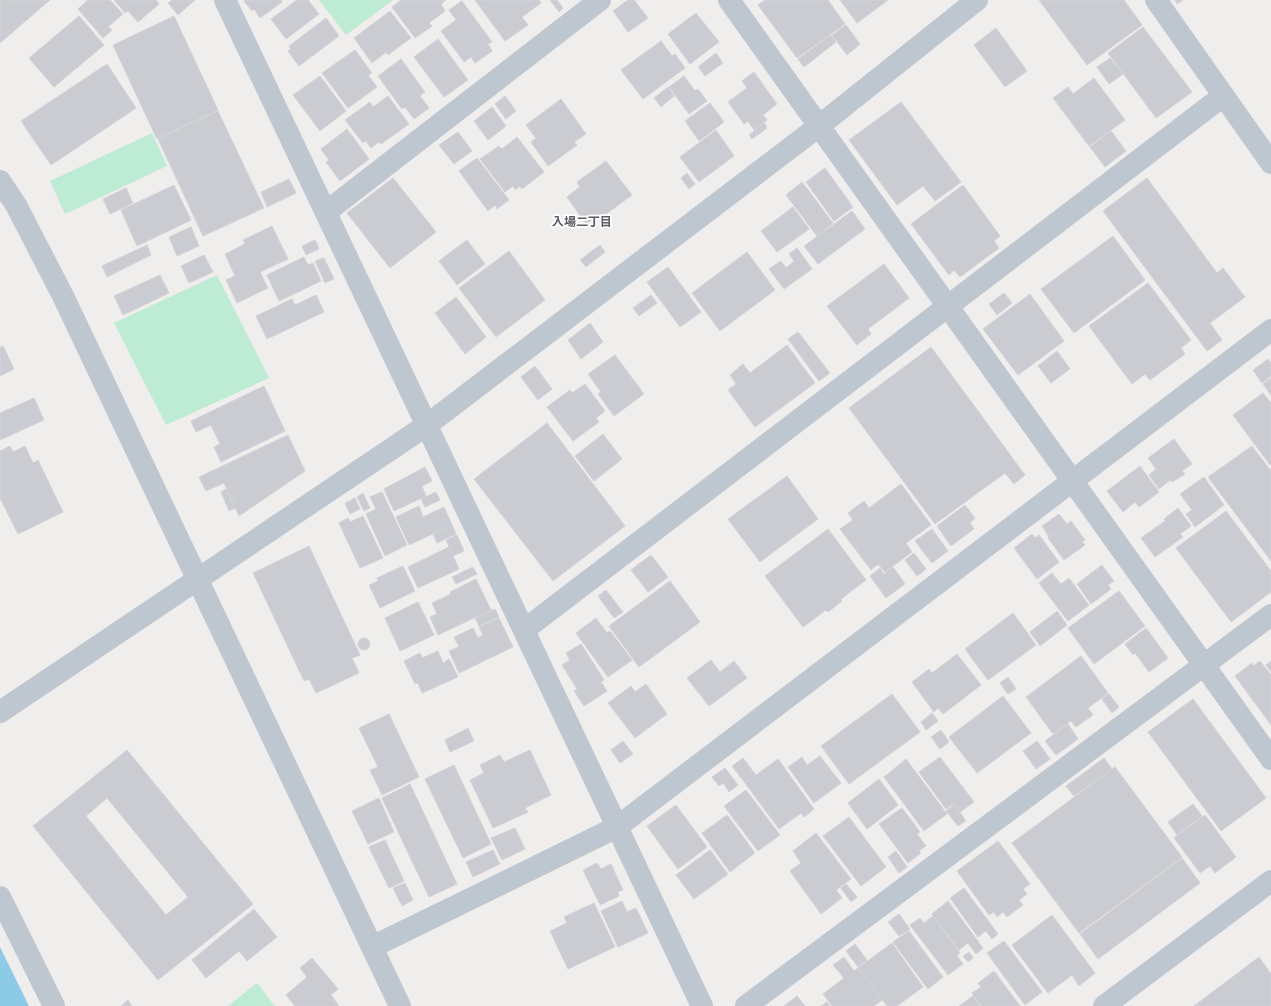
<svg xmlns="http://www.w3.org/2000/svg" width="1271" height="1006" viewBox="0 0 1271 1006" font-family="'Public Sans','Noto Sans JP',sans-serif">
	<rect width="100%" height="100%" fill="#f0eded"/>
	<g fill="#bdebd4">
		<path d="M319,0H393L346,35Z"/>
		<path d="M152,133L167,166L65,214L50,181Z"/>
		<path d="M217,275L269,378L166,425L114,323Z"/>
		<path d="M257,983L275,1006H228Z"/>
	</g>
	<path fill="#8dcae6" d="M0,947L29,1006H0Z"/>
	<g fill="#caccd2" stroke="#d1d3d8" fill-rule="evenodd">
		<path d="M0,0H50L0,43Z"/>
		<path d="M88,0H110L123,14L108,27L112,30L103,38L78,9Z"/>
		<path d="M114,0H156L159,4L138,22L128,11L125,13Z"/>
		<path d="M172,0H195L178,15L168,3Z"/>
		<path d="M245,0H281L282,2L260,18L254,9L252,11L244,1Z"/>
		<path d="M297,0H308L319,14L286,39L271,19Z"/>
		<path d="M401,0H446L441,4L445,11L429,23L432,26L415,38L392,7Z"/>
		<path d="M475,0H539L541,3L522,17L528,25L505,41Z"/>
		<path d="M550,0H557L563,8L559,12Z"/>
		<path d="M628,0H634L648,18L628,32L613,11Z"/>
		<path d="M765,0H828L845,24L797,58L758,5Z"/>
		<path d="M840,0H888L857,23Z"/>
		<path d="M1039,0H1124L1142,25L1087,65Z"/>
		<path d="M1175,0H1183L1177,4Z"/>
		<path d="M462,1L492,42L488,44L492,51L475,63L471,57L464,62L441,31L456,20L449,10Z"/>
		<path d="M390,11L411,38L388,55L386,52L372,63L354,38Z"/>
		<path d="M696,13L719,42L690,64L668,34Z"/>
		<path d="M79,16L104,45L54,87L29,58Z"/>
		<path d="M174,16L218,110L157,139L113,45Z"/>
		<path d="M326,18L339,36L299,66L288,51L291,49L289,46Z"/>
		<path d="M846,25L860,44L847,55L832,35Z"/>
		<path d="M1143,27L1192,92L1156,118L1108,53Z"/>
		<path d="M996,28L1027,71L1005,87L974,45Z"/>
		<path d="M831,35L836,42L804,67L798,59Z"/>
		<path d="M438,39L468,80L444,97L414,57Z"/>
		<path d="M661,41L672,56L675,54L685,68L643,99L621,70Z"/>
		<path d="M355,50L372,73L368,75L377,87L348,108L322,73Z"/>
		<path d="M716,53L723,63L705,76L698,67Z"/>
		<path d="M1110,58L1123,74L1109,84L1097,67Z"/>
		<path d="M401,59L425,92L420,96L429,108L414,119L405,107L402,109L378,76Z"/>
		<path d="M107,64L136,108L51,165L21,121Z"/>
		<path d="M754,72L777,104L763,115L767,120L754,130L748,121L744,124L728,102L747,88L742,81Z"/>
		<path d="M320,76L346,111L320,131L293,95Z"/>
		<path d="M684,76L695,91L698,89L707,101L689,114L669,87Z"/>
		<path d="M1094,78L1125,120L1089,146L1053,98L1068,87L1073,94Z"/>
		<path d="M668,87L674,96L661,107L654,98Z"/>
		<path d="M388,96L409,124L381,144L379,142L371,148L366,141L363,143L345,120L370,102L373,107Z"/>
		<path d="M505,96L516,111L506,119L495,104Z"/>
		<path d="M561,99L586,134L574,142L577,145L548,166L531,142L536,138L526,125Z"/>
		<path d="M901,102L961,182L935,201L923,186L897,205L849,140Z"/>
		<path d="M710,103L724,122L699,141L685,121Z"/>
		<path d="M492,107L506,126L488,140L474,121Z"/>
		<path d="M218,111L264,208L203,236L158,139Z"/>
		<path d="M764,123L767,128L752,139L749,135Z"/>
		<path d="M347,129L369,159L340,181L326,162L329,160L321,149Z"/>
		<path d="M716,130L734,156L699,182L680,157Z"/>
		<path d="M1111,131L1126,151L1105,167L1090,147Z"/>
		<path d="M458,132L472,151L454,164L439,145Z"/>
		<path d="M517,137L544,172L522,189L520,186L515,190L513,186L505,192L480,159L499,146L502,149Z"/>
		<path d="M477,158L509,200L497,209L495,205L488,211L459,171Z"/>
		<path d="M606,161L632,195L602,217L600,214L586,224L567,197L580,187L577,182Z"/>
		<path d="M825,168L853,207L834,221L806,182Z"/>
		<path d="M687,173L695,184L689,189L681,178Z"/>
		<path d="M393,178L436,232L390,268L347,213Z"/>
		<path d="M1147,178L1217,273L1223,268L1245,297L1210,323L1222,340L1207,351L1103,211Z"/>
		<path d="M289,179L296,193L267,207L261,192Z"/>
		<path d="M802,182L833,223L817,236L786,195Z"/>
		<path d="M174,185L191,220L137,246L121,210Z"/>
		<path d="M963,185L1000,236L994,241L999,248L960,277L954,270L949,275L911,224Z"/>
		<path d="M126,188L133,203L110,214L103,199Z"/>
		<path d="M793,207L809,229L777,252L761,231Z"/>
		<path d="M852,211L865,229L818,264L804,246Z"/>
		<path d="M272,226L288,259L260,272L268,288L237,303L226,280L235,276L225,254L245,244L243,240Z"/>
		<path d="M191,227L199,246L177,256L169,237Z"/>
		<path d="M1113,236L1145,280L1074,333L1041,289Z"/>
		<path d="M315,240L319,249L306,255L302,246Z"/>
		<path d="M467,240L485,264L457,285L439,261Z"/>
		<path d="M147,245L151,255L107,277L102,266Z"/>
		<path d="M600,245L605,252L586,267L580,260Z"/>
		<path d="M797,248L812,269L784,289L769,269L781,261L786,268L794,261L789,254Z"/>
		<path d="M509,251L545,300L496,337L459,288Z"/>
		<path d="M747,252L775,290L720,331L692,293Z"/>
		<path d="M204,255L213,272L189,283L181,266Z"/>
		<path d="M304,257L308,265L313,263L321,281L279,301L267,275Z"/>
		<path d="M324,258L334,279L325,283L315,261Z"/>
		<path d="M884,264L909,298L868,329L871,334L857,345L827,306Z"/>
		<path d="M668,267L701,312L680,327L647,282Z"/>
		<path d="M160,275L169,293L123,315L114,296Z"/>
		<path d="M1148,283L1191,340L1181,348L1185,354L1150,380L1145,374L1132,384L1089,326Z"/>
		<path d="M1004,293L1012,303L997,315L989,304Z"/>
		<path d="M1030,294L1064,341L1018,375L983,329Z"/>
		<path d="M316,295L324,312L267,339L256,316L292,299L295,305Z"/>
		<path d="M651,295L657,303L639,316L633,308Z"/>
		<path d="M456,297L486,337L465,354L435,313Z"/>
		<path d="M590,323L603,342L581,359L568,340Z"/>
		<path d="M798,332L830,373L819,381L788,339Z"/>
		<path d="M787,345L815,383L755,427L728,390L736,384L730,375L743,364L750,373Z"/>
		<path d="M3,346L14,369L0,376V348Z"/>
		<path d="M931,347L1025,475L1014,484L1005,473L935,524L849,408Z"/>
		<path d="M1057,351L1070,369L1051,383L1038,366Z"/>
		<path d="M615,355L644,394L614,416L598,394L601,392L588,374Z"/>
		<path d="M1268,359L1271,363V376L1262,383L1253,370Z"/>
		<path d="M535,366L552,389L538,400L521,377Z"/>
		<path d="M1271,378V395L1263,384Z"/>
		<path d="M585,384L605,411L596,418L599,422L573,441L547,407L570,390L572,393Z"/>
		<path d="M264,386L285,431L221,462L214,447L220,444L211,425L196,432L191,421Z"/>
		<path d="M1263,393L1271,403V464L1270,465L1233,415Z"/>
		<path d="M34,398L44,420L0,440V413Z"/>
		<path d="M547,423L625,526L553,581L474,479Z"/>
		<path d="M603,434L622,459L594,481L575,456Z"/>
		<path d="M288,435L305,471L239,516L224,483L206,491L199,477Z"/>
		<path d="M1174,439L1192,464L1182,471L1185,474L1172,482L1170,480L1159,489L1149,475L1156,469L1148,458Z"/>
		<path d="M10,446L13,452L25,446L33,463L38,460L63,512L18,534L0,498V451Z"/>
		<path d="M1252,446L1271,471V561L1208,477Z"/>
		<path d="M1140,466L1159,492L1139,507L1135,502L1123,512L1107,491Z"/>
		<path d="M425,467L432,481L422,486L426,496L394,511L384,489Z"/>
		<path d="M787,476L818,519L760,562L728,519Z"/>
		<path d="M1204,477L1224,505L1195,527L1186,514L1192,510L1180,494Z"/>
		<path d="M901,484L931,525L906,543L912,552L885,572L878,564L871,570L840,529L853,520L848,513L864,501L869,508Z"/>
		<path d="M226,489L235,508L229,511L221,492Z"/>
		<path d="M382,492L407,545L385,556L366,514L376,509L370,497Z"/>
		<path d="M436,492L440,500L425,507L421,499Z"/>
		<path d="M363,493L370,508L364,511L357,497Z"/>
		<path d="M355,498L360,509L350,514L345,503Z"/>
		<path d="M965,505L975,518L970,523L974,529L951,546L937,526Z"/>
		<path d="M419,506L423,517L444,507L452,525L409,545L396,517Z"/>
		<path d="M1178,508L1191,526L1180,534L1183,537L1155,557L1141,538L1165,521L1164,519Z"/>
		<path d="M1226,511L1271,571V592L1231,622L1176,548Z"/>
		<path d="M1059,514L1067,524L1049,537L1042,526Z"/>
		<path d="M363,516L383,558L360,568L339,523L348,518L350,522Z"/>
		<path d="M1071,521L1085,540L1082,542L1085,545L1064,560L1048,538Z"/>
		<path d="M452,525L456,534L437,543L433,534Z"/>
		<path d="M828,529L866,580L841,599L842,601L828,612L826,610L803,627L765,576Z"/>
		<path d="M932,529L948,551L932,563L915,541Z"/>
		<path d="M1032,534L1035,538L1039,535L1059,562L1037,579L1014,548Z"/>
		<path d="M457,535L464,551L453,556L446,540Z"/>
		<path d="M309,546L360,655L352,658L359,673L316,693L309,679L304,681L253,573Z"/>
		<path d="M449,547L459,569L418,588L408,567Z"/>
		<path d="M914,553L926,569L917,576L905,560Z"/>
		<path d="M651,555L668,577L648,592L631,570Z"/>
		<path d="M1102,565L1114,581L1108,585L1111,589L1091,604L1077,584Z"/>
		<path d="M403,566L415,591L380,608L369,585L378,581L377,578Z"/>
		<path d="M473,567L477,574L456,584L452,577Z"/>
		<path d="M893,567L905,584L886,598L870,576L880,568L884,574Z"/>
		<path d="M1052,573L1061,584L1069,578L1089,605L1068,621L1039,583Z"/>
		<path d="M476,579L491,610L438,635L430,617L437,614L432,603L451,594L450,592Z"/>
		<path d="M670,581L700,622L639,667L609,626Z"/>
		<path d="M606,590L623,612L614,618L598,596Z"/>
		<path d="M1119,591L1145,626L1094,664L1068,628Z"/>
		<path d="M418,602L434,635L400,651L385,618Z"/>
		<path d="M495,609L499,617L479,626L475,618Z"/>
		<path d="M1057,611L1067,625L1040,646L1030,632Z"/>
		<path d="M1013,613L1036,645L988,680L965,649Z"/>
		<path d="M499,618L513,647L459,673L449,651L459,647L454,637L473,628L478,638L483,635L479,627Z"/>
		<path d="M596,618L607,633L610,631L632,660L608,677L576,633Z"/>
		<path d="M1146,628L1168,658L1149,672L1135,653L1133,655L1125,644Z"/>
		<circle cx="364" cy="644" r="6"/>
		<path d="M581,644L604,680L601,682L607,691L584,706L574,691L577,689L562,665L570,660L566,653Z"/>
		<path d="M438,651L443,663L449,659L458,677L422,693L418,683L415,684L404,661L420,653L422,658Z"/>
		<path d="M957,654L981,685L943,714L938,708L934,712L912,682L929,669L932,673Z"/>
		<path d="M1081,656L1108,693L1088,708L1093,715L1076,727L1071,721L1053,734L1026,697Z"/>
		<path d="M711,660L720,672L734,661L747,678L709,706L687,678Z"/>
		<path d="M1260,661L1271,675V725L1235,676L1252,663L1253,666Z"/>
		<path d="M1271,661V672L1266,665Z"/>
		<path d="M1008,677L1016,689L1008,694L1000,683Z"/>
		<path d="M646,684L667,714L635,738L608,703L631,686L635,692Z"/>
		<path d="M892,694L920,732L849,784L821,746Z"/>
		<path d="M1109,694L1119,707L1112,713L1102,699Z"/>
		<path d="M1003,696L1031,733L977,773L949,737Z"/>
		<path d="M1193,699L1266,798L1221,831L1148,732Z"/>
		<path d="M932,713L938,721L926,730L921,722Z"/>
		<path d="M389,714L419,777L382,795L370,770L378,767L359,728Z"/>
		<path d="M1068,724L1078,739L1056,755L1045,741Z"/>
		<path d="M468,728L474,741L450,752L445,740Z"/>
		<path d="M941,730L949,742L940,749L931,737Z"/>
		<path d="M623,741L633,754L620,763L611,750Z"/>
		<path d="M1037,741L1050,759L1036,769L1023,751Z"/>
		<path d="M127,750L253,904L158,980L33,826ZM107,798L188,897L166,915L86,816Z"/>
		<path d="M530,750L551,795L525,808L528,812L493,828L470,780L484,773L480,765L500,755L504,762Z"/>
		<path d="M820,756L841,783L814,803L788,767L802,757L807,765Z"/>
		<path d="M940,757L974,802L960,812L954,803L946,809L919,772Z"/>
		<path d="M743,758L756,775L745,783L732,766Z"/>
		<path d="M1104,758L1112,769L1074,796L1066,786Z"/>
		<path d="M778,759L814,809L804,817L801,813L779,829L745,783Z"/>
		<path d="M906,759L947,814L924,831L884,777Z"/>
		<path d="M454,765L491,844L463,858L425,779Z"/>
		<path d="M1115,767L1182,857L1079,933L1012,843Z"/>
		<path d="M725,768L738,785L729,792L723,783L719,786L712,777Z"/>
		<path d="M879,779L898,805L867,829L848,803Z"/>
		<path d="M410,784L457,884L429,897L382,798Z"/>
		<path d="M746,790L780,835L758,851L724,806Z"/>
		<path d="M379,798L394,832L368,844L352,811Z"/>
		<path d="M954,804L966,821L958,826L946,811Z"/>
		<path d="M1193,804L1202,816L1177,835L1168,822Z"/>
		<path d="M676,805L707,847L678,869L647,826Z"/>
		<path d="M902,808L920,832L917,834L926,846L919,851L921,853L908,863L879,824Z"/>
		<path d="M727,815L755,853L730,872L702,833Z"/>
		<path d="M1205,815L1236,857L1215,873L1210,866L1200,873L1174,838Z"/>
		<path d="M849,817L886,867L861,886L823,836Z"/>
		<path d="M515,828L525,849L502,860L491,838Z"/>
		<path d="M816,833L851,879L836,890L842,898L821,914L790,871L801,863L793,851Z"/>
		<path d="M385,840L404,881L389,888L369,847Z"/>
		<path d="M998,841L1030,884L1023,889L1027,894L1019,900L1023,905L1007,917L1003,912L997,917L994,912L989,915L957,871Z"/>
		<path d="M493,850L500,864L473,877L466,862Z"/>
		<path d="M710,850L728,874L694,899L676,875Z"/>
		<path d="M896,851L907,867L899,873L888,857Z"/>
		<path d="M1182,858L1200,883L1098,959L1080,934Z"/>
		<path d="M597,863L601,869L611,864L623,890L618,892L619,896L600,905L583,870Z"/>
		<path d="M405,883L413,900L402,906L393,888Z"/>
		<path d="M846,884L857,897L851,902L841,888Z"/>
		<path d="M964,888L998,934L992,939L986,931L978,937L950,898Z"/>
		<path d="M622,901L627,912L636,908L648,933L618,947L601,911Z"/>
		<path d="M948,901L983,948L976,954L968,943L959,950L932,914Z"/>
		<path d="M594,903L615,947L568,969L550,931L567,923L564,917Z"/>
		<path d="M254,909L277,937L247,961L239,951L206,978L192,960Z"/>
		<path d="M899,914L910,929L899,936L888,922Z"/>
		<path d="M1052,915L1095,973L1079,986L1072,975L1048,993L1012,945Z"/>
		<path d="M933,916L960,953L957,956L963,964L948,975L910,925L920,918L924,923Z"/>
		<path d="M909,931L943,977L928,989L893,942Z"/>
		<path d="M1004,941L1042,992L1025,1005L987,953Z"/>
		<path d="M892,943L923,987L897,1006H887L858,968Z"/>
		<path d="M855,944L867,960L858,967L846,951Z"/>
		<path d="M969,952L973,958L968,962L963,956Z"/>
		<path d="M844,957L854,971L858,968L882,1000L874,1006H832L823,994L844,978L833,965Z"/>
		<path d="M1259,957L1271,974V1006H1194Z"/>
		<path d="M312,958L338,989L331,995L339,1006H295L286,995L307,977L300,968Z"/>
		<path d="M994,971L1020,1006H981L972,993L981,987L978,983Z"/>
		<path d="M797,996L805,1006H784Z"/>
		<path d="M973,996L980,1006H959Z"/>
		<path d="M128,1000L132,1006H121Z"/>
		<path d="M827,1002L830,1006H821Z"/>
	</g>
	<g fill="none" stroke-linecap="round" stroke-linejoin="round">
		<g stroke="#bec6cf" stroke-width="22">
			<path d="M225,0L702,1006"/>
			<path d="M729,0L1271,759"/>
			<path d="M1156,0L1271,163"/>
			<path d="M0,181L16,205L63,296L400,1006"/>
			<path d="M326,212L600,0"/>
			<path d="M524,630L1223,96"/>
			<path d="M0,712L427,425L819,126L977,0"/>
			<path d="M0,897L54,1006"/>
			<path d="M372,947L617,827L1271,330"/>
			<path d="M746,1006L1271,615"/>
			<path d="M1104,1006L1271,881"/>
		</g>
	</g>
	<g text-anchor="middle" stroke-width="3.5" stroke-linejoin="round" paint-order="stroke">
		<g font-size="12" font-weight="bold" fill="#5a5d62" stroke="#fff">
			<text x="582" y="226">入場二丁目</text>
		</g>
	</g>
</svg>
